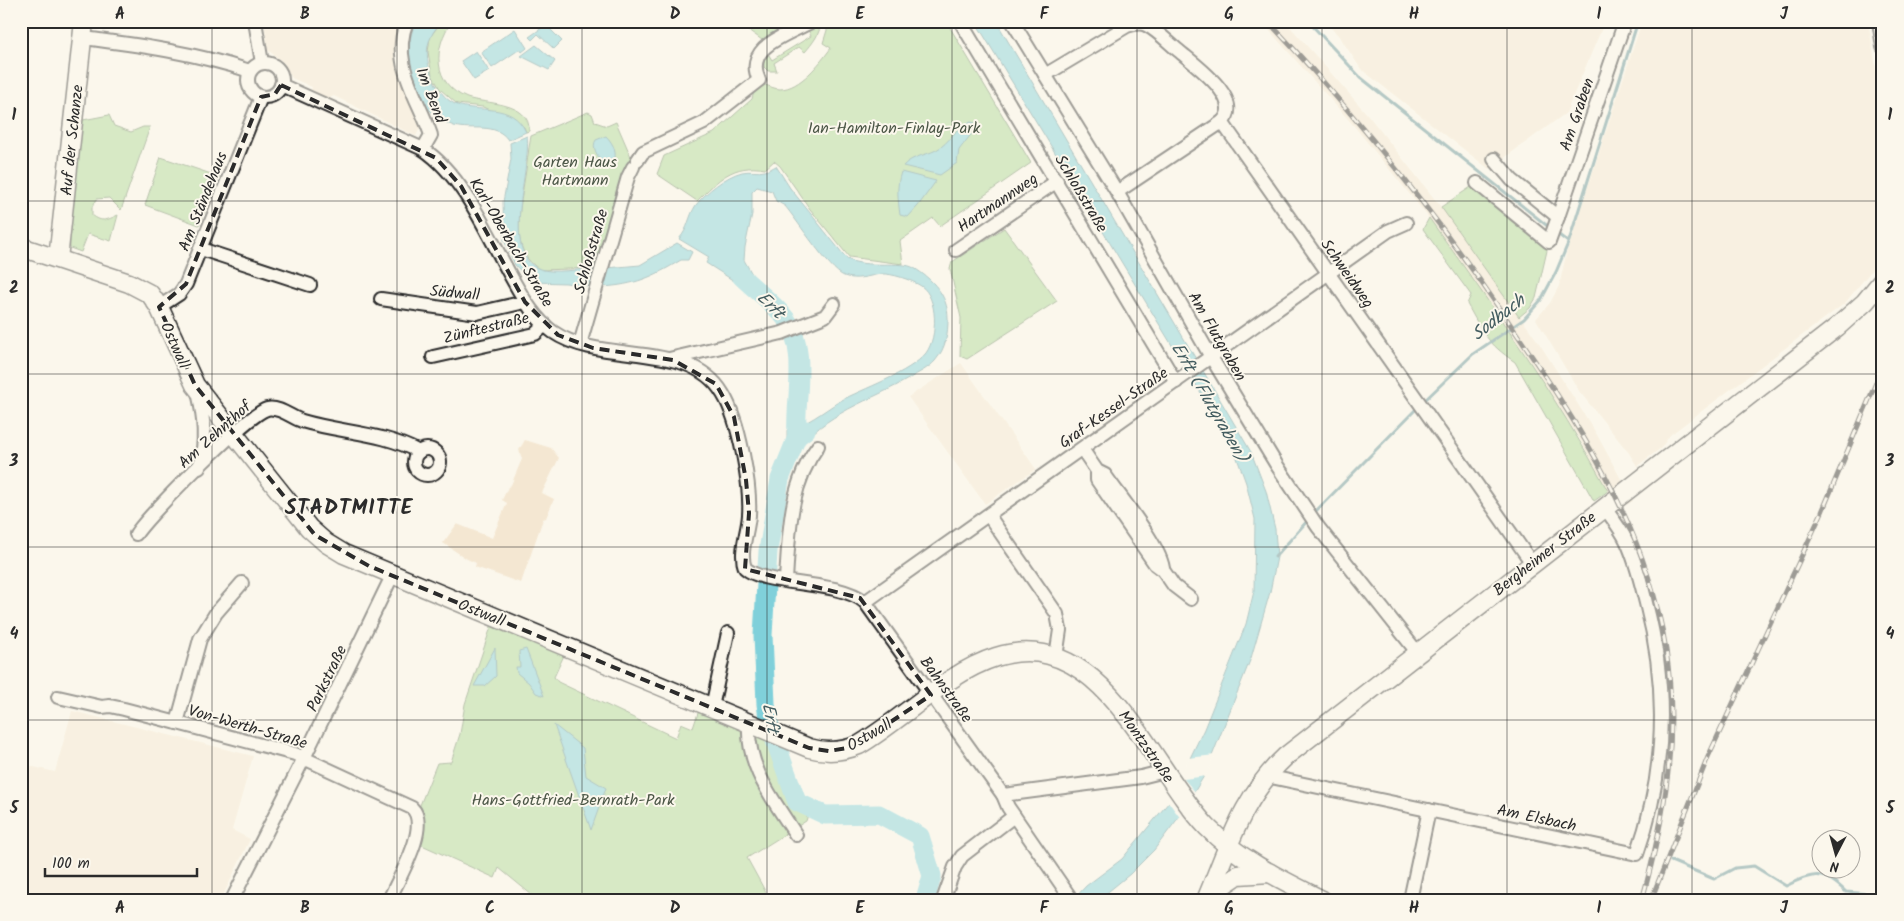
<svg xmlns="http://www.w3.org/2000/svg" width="1904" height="921" viewBox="0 0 1904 921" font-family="Kalam,sans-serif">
	<rect width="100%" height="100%" fill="#fbf7ec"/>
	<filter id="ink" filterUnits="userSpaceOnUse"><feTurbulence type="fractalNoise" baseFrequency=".02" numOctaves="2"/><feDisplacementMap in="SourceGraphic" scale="10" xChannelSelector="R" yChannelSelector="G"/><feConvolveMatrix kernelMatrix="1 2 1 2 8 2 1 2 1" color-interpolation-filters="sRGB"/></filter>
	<g filter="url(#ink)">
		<g fill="#f4e7d2">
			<path d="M264,21H404L402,30L422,124L416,136L334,96L327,99L311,91L312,87L292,78L284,63L268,50Z"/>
			<path d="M1261,21H1285L1367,114L1441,207L1539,343L1596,433L1633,501L1617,510L1582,443L1525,354L1429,218L1354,126Z"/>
			<path d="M1324,21H1605L1566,113L1489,169L1361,69L1339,36Z"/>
			<path d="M1642,21H1868L1883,109V256L1845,303L1670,435L1661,448L1637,466L1629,453L1579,391L1536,319L1550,303L1559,286L1567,251Z"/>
			<path d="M961,363L1036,469L985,504L908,397Z"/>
			<path d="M525,440L551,448L559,458L542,493L554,499L546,518L543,519L521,583L475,567L476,563L467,559L443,543L457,524L492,538L507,503L502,500L508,487L511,485L522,459L519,450Z"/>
			<path d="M72,711L253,756L232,830L250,839L221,900H21V764L55,772Z"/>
		</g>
		<g fill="#aad796" stroke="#6a8160">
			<path d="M442,21H452C433,47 432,84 467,98C484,104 531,101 529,131L526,132L524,127L483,107L457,104L440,89L432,75L428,52L430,37Z"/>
			<path d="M713,21H796L762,40L744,27H716Z"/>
			<path d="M816,21H821C821,33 812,44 805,52L799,47L774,63L777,71H768L764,67V55L767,52L772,60L811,36L807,28Z"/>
			<path d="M839,21H946L1031,163L940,226L933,218L900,241L903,264L849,257L810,209L780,166L774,161L765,169C733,163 718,180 697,201L657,174L664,156L714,133L752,99L754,91L765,85C769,86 775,89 780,89C800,89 820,63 831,48L823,43L828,27Z"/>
			<path d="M588,112L592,114L595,122L607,126L616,122L632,159L597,268L541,270C509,253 520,211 524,182C527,166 528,151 531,136Z"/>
			<path d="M109,115L114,126L131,132L143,127H150L121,210L109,198L97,199L92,207V215C102,223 107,220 118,215L111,241L88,234L81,252L70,248L69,225L78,121Z"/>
			<path d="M161,157L220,177L199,225L145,205Z"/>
			<path d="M1477,183L1549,242L1536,298L1530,308L1519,317L1441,207Z"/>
			<path d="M1429,218C1493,307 1556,395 1608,491L1594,501L1515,362C1487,343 1483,333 1467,304L1471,295L1423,229Z"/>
			<path d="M1004,228L1057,301L967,359L960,356L961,318L950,269L952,262Z"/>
			<path d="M493,621L566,651L554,677L558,682L676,738L681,723L693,728L700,707L774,737L796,802L810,808L806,821L747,858L770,900H538L499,868L495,878L413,841L416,815L437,763L451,762L460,734L465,704Z"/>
		</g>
		<g fill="#80d0da" stroke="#5e8e94">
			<path d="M416,21H442C438,26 433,31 431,37C420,57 435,95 455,104C478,114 512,101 526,132L508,140C496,122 472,131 454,126C414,113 399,56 416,21Z"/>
			<path d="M975,21H996L1251,452L1266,491L1275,529L1277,557L1270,592L1251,658L1204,776L1179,817L1154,850L1130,874L1098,900H1073L1086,886L1122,859L1169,802L1204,729L1246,624L1254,591L1255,519L1246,483L1232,444Z"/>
			<path d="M546,25L562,41L554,49L538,34L532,40L529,37Z"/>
			<path d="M515,29L527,48L522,52L520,49L492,68L481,52Z"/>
			<path d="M536,45L555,61L549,70L521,56Z"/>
			<path d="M476,51L489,71L474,80L461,61Z"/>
			<path d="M971,122L975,123L976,128L959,150L957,163L940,175L903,166C914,154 929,156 941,147C953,138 956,126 971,122Z"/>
			<path d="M527,136C532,167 499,255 540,269C552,274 583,269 597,268L592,287L566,283L531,282L515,265L504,240L503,202L511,159L510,143Z"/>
			<path d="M606,136C614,144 618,154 613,165L603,163C598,157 591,147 596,140Z"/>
			<path d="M776,166L790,188L847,259C867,269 901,260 914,268C932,279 948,295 948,318C948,334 946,348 935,361C929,368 918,373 910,378C873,400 821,414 797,452L787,449V430C807,425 822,412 840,401C862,389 910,373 926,353C938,337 938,297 921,286C912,280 891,273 881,274C867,276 857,281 844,276C829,270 797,220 785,206L776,201L772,191L757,187L752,192V214L745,247L744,260L756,281L753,286L745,288L706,263L709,257L679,239C689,228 688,217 696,205C706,192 726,176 742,172C750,170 758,173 765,171C769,170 772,168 776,166Z"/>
			<path d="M901,172L936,181L918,206L908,217L900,215C898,199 896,187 901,172Z"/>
			<path d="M677,243L692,252L688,260H681C653,277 635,285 602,287L607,268L640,265Z"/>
			<path d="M495,648L496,676L485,686H474Z"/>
			<path d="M526,649L544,696L536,693L529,683L517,673L516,667H520L519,651Z"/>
			<path d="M554,725L583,748L586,776L606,788L591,830Z"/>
		</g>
		<path fill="#fbf7ec" d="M1215,755L1207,776L1184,779L1197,794L1181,819L1167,800L1188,758Z"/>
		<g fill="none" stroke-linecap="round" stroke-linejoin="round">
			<g stroke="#5e8e94" stroke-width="3">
				<path d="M1308,21L1360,77L1550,228"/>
				<path d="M1555,232L1568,242"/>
				<path d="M1423,402L1473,354L1524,319L1541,300L1556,272L1569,241L1638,21"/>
				<path d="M1313,514L1419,406"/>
				<path d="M1275,557L1309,519"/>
				<path d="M1671,861L1714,879L1735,868L1754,866L1786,886C1813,872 1824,870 1846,892L1883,895"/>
			</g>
			<g stroke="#80d0da" stroke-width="19">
				<path d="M736,267L741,276C755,290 774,303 786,319C809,350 794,401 797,437"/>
				<path d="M806,430L797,437L780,479L768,551L763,635L766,704L769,724L797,802L825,815L879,814L920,836L932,876L925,900"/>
			</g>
			<g stroke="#2b2b2b" stroke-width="16">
				<g id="street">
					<path d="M255,21L262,63"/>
					<path d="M407,21C390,63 418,97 431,135L423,149"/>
					<path d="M960,21L1176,382"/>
					<path d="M1012,21L1117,192L1211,357L1276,464L1318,527L1417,652"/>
					<path d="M1879,21L1883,47"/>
					<path d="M83,38C140,45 195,53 250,71"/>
					<circle cx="265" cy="80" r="17"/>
					<path d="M1045,75L1127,26C1133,24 1140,22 1146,25C1158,31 1169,43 1179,51C1194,64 1246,100 1222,122L1532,563"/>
					<path d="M281,85L423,149C465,177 489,238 514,282C524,300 536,320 553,332C602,366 690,338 723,394C739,420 751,485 749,515C748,532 739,552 745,568C765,587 837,579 865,602L1003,795L1008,807L1072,900"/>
					<path d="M1494,159L1512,180L1558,217L1625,21"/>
					<path d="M637,161L643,152L704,123L759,80C743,46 788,35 812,21"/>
					<path d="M1477,183L1549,242L1558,217"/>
					<path d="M1117,192L1222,122"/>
					<path d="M201,249L310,285"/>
					<path d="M956,250L1057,181"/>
					<path d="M381,299L477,313L525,302"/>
					<path d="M159,307L179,294L186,284L261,97"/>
					<path d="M580,344L628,177L633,167"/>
					<path d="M433,357L535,334L545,325"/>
					<path d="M669,359L782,333L825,316L834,304"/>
					<path d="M198,392C204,418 207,442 199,468"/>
					<path d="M1082,449L1097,471L1105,475C1118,494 1163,549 1163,570L1155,564L1097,480V471"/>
					<circle cx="427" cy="462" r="13"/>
					<path d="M989,516L1057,614L1060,630L1056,657"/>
					<path d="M136,534C150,513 247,415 267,409C279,406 292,418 302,421C342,433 382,432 419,452"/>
					<path d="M1163,570L1174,586L1191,599"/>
					<path d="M786,580C789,534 789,485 818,446"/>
					<path d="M865,602L1388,231L1406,223"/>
					<path d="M58,697L102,707L110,706L124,709L295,754L412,808C431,826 398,879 389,900"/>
					<path d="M712,707L728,633"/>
					<path d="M749,722C746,767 773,799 796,835"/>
					<path d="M177,723L200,639L216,613L242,583"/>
					<path d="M1266,776L1637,854C1666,772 1668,687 1646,603C1641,583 1636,561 1627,542C1621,529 1612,518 1604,507"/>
					<path d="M1003,795L1141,777L1165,771"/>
					<path d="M232,900L304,758L392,576"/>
					<path d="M943,900L955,867L962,856L1014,816"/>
					<path d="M1410,900L1429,810"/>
				</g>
			</g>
			<g stroke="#2b2b2b" stroke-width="21">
				<g id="secondary">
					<path d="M21,247L129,283L150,294L159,307L195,385L309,528L326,543L344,554L809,748C827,753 842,752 859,745C903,719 948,672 996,657C1102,624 1149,766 1207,827C1238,859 1282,880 1322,900"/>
					<path d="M58,259L84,21"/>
					<path d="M1210,894L1238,875L1270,873"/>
					<path d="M1206,900C1229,846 1242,797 1286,756L1837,327L1865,302L1883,280"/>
				</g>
			</g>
			<use href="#street" stroke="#fbf7ec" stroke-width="12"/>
			<use href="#secondary" stroke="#fbf7ec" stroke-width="18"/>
			<g stroke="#2b2b2b" stroke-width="5">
				<g id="rail">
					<path d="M1268,21C1356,115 1436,214 1508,321C1578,424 1646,524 1666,650C1679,736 1665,818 1642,900"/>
					<path d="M1651,900L1708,757L1822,512L1883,366"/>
				</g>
			</g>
			<use href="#rail" stroke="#fbf7ec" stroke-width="3" stroke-dasharray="9" stroke-linecap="butt"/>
		</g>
	</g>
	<path d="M0 0H1904V921H0ZM281,85L436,158L461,186L525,302L558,335L593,348L673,360L716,384L734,417L746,480L749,513L745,569L860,598L931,695L853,747L829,751L809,748L369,566L315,535L195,385L159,307L186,284L261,97L275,94Z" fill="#fbf7ec" fill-opacity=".55" fill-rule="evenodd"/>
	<path fill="none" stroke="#2b2b2b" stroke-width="4" stroke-dasharray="10 6" stroke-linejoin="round" d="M281,85L436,158L461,186L525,302L558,335L593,348L673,360L716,384L734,417L746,480L749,513L745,569L860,598L931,695L853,747L829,751L809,748L369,566L315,535L195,385L159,307L186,284L261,97L275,94Z"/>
	<path fill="none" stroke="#2b2b2b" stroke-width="1" stroke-opacity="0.55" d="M212,21V900M397,21V900M582,21V900M767,21V900M952,21V900M1137,21V900M1322,21V900M1507,21V900M1692,21V900M21,201H1883M21,374H1883M21,547H1883M21,720H1883"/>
	<g text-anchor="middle" stroke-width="4" stroke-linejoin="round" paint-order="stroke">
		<g font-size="16" fill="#2b2b2b" stroke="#fbf7ec">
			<text transform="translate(432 95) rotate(69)" y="6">Im Bend</text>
			<text transform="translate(1576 114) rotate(-71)" y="6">Am Graben</text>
			<text transform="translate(71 140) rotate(-84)" y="6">Auf der Schanze</text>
			<text transform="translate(1082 193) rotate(59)" y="6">Schloßstraße</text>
			<text transform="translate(202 201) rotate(-68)" y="6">Am Ständehaus</text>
			<text transform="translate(997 202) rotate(-34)" y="6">Hartmannweg</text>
			<text transform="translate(512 242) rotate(59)" y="6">Karl-Oberbach-Straße</text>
			<text transform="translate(590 251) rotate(-74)" y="6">Schloßstraße</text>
			<text transform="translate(1348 273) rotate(55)" y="6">Schweidweg</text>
			<text transform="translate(455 292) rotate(5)" y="6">Südwall</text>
			<text transform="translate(486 327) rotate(-14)" y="6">Zünftestraße</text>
			<text transform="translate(1218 336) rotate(60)" y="6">Am Flutgraben</text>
			<text transform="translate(176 345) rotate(66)" y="6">Ostwall</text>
			<text transform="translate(1113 407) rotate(-35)" y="6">Graf-Kessel-Straße</text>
			<text transform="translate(214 434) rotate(-42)" y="6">Am Zehnthof</text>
			<text transform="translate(1544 553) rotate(-38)" y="6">Bergheimer Straße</text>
			<text transform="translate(482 612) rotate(22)" y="6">Ostwall</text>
			<text transform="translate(326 678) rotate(-64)" y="6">Parkstraße</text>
			<text transform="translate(947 689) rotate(54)" y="6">Bahnstraße</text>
			<text transform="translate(248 726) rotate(16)" y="6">Von-Werth-Straße</text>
			<text transform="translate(869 734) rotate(-30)" y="6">Ostwall</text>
			<text transform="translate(1147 746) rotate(55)" y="6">Montzstraße</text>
			<text transform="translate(1537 817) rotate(12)" y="6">Am Elsbach</text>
		</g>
		<g font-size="16" fill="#4b5646" stroke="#fbf7ec">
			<text x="894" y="133">Ian-Hamilton-Finlay-Park</text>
			<text x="575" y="167">Garten Haus<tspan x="575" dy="18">Hartmann</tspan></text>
			<text x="573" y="805">Hans-Gottfried-Bernrath-Park</text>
		</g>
		<g font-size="18" font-style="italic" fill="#445d60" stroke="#fbf7ec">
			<text transform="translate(771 305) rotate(45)" y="6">Erft</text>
			<text transform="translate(1498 317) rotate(-38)" y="6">Sodbach</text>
			<text transform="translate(1210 402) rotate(60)" y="6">Erft (Flutgraben)</text>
			<text transform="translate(771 718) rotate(80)" y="6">Erft</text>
		</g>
		<g font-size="21" font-weight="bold" letter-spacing="1" fill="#2b2b2b" stroke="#fbf7ec">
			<text x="349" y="514">STADTMITTE</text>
		</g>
	</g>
	<rect width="1904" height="921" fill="none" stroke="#fbf7ec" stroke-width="55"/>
	<g transform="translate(1836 854) rotate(186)"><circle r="24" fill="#fbf7ec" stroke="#a8a59f"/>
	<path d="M0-4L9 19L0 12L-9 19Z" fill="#2b2b2b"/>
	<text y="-8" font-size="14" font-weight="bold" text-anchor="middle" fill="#2b2b2b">N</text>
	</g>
	<path d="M45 868v8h152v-8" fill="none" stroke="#2b2b2b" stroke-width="2.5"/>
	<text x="52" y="868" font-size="15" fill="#2b2b2b" stroke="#fbf7ec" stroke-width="4" paint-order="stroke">100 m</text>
	<rect x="28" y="28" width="1848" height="866" fill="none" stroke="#2b2b2b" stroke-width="2"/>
	<g font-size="16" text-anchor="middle" font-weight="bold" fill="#2b2b2b">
		<text x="120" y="19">A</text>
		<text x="305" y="19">B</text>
		<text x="490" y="19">C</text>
		<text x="675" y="19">D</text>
		<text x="860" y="19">E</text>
		<text x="1044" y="19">F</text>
		<text x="1229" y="19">G</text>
		<text x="1414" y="19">H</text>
		<text x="1599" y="19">I</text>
		<text x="1784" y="19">J</text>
		<text x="14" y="120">1</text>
		<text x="1890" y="120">1</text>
		<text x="14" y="293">2</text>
		<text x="1890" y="293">2</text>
		<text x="14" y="466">3</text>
		<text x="1890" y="466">3</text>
		<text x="14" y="639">4</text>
		<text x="1890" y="639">4</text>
		<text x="14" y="813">5</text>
		<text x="1890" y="813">5</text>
		<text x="120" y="913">A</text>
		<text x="305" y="913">B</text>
		<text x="490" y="913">C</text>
		<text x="675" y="913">D</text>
		<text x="860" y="913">E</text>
		<text x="1044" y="913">F</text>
		<text x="1229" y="913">G</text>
		<text x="1414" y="913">H</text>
		<text x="1599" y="913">I</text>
		<text x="1784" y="913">J</text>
	</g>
</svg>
